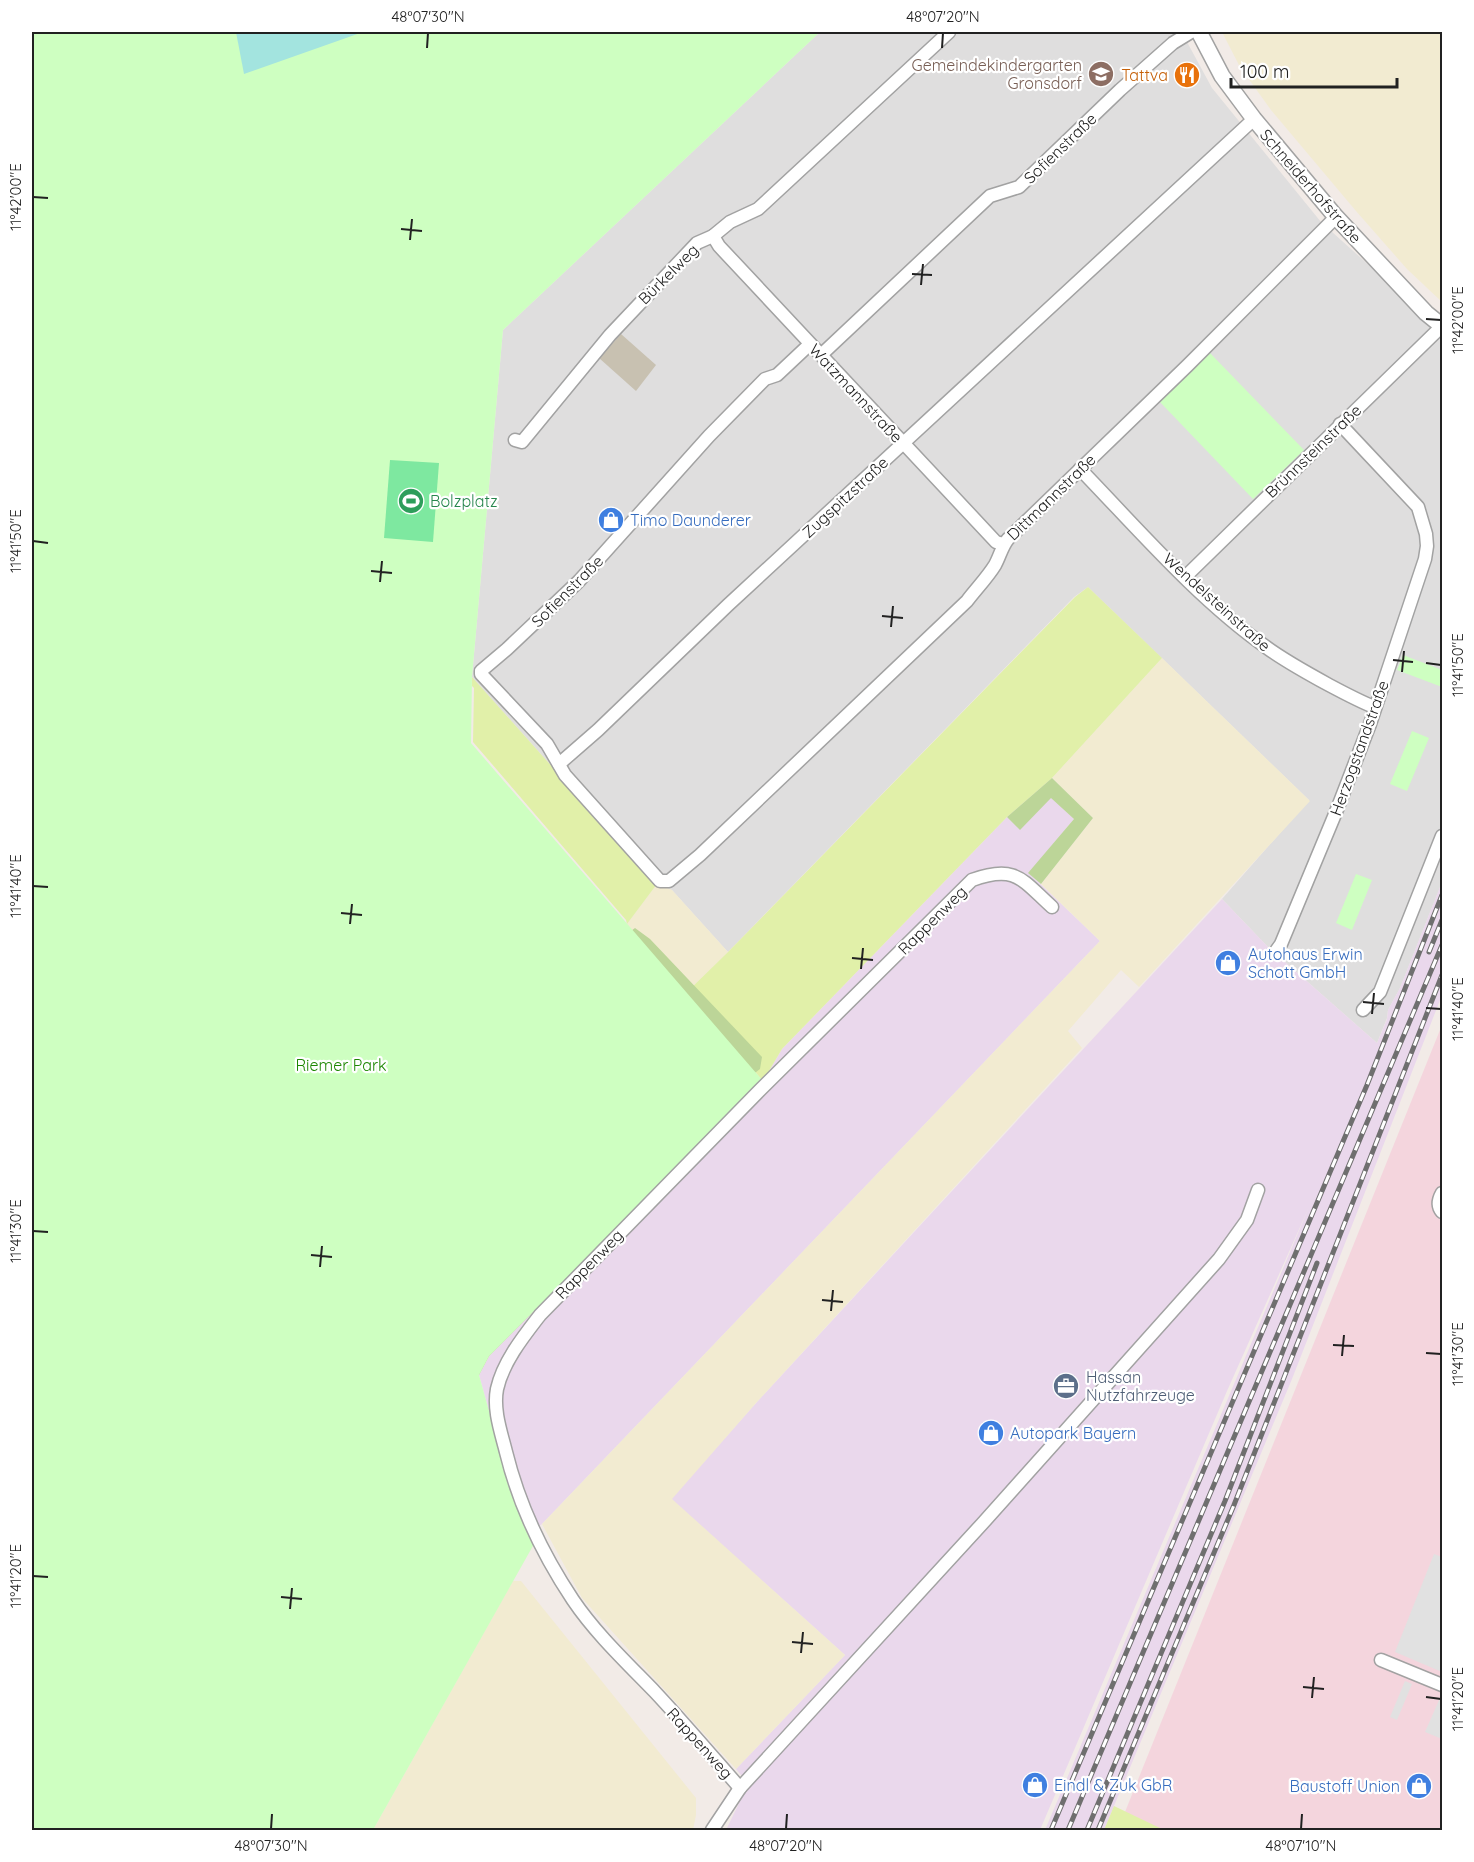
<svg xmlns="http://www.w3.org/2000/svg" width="1474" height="1862" viewBox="0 0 1474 1862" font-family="Quicksand,sans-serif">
	<rect width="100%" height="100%" fill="#f2ebe7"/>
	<path fill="#dfdede" d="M820,32H1184L1187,42L1212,88L1321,222L1442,331V882L1400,988L1388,1010L1387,1018L1377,1043L1268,947L1222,899L1309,800L1088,587L1074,597L728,952L672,890L657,884L472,677L503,330Z"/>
	<path fill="#f4d5dd" d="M1442,1025V1830H1162L1125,1812Z"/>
	<g fill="#ead8ec">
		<path d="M1051,797L1074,819L1029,873L1100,941L542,1524L529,1534L510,1487L479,1375L489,1356L763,1081L782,1049L1007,817L1020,829Z"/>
		<path d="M1442,882V995L1292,1379L1104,1830H1045L1309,1207L1227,1391L1040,1830H726L744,1793L750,1786L736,1769L845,1655L671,1499L756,1403L1222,899L1268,947L1377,1043L1387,1019L1388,1010L1400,988Z"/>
	</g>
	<path fill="#c8c1b1" d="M621,334L656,365L636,391L599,358Z"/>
	<g fill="#f2ebd1">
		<path d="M1222,32H1442V302L1407,269L1356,211L1271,110L1240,67Z"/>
		<path d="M1162,658L1310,801L1139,987L1121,970L1068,1031L1082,1048L756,1403L672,1499L845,1655L736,1769L582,1598L542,1524L1100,941L1041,884L1093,818L1052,778Z"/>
		<path d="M657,884L672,890L728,952L686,993L627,924Z"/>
		<path d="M513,1581H521L696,1798V1815L693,1830H373Z"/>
	</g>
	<g fill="#e1f0a9">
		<path d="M1088,587L1162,658L1052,778L1007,817L782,1049L763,1081L686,993L728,952L1075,597Z"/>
		<path d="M472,677L657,884L627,924L626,920L473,742L474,688L472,686Z"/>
		<path d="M1114,1806L1162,1829V1830H1104Z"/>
	</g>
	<g fill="#bcd598">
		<path d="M1052,778L1093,818L1041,884L1028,873L1074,819L1051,798L1020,830L1007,817Z"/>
		<path d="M635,928L650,939L762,1057L760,1069L751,1076L763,1081L489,1356L479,1375L473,1357L627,934Z"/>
	</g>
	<g fill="#ceffc1">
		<path d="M32,32H820L503,330L472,677L471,743L763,1081L489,1356L479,1375L510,1487L534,1544L373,1830H32Z"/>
		<path d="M1209,352L1304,450L1253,499L1159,401Z"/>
		<path d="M1403,655L1442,670V687L1397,670Z"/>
		<path d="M1412,731L1429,738L1407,791L1390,784Z"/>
		<path d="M1356,874L1372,880L1352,930L1336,923Z"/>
	</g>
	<path fill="#7ee8a0" d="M390,460L439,463L433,542L384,538Z"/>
	<g fill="#e1e1e1">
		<path d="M1424,869L1378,983L1375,982L1420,871Z"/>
		<path d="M1434,1554L1442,1557V1672L1395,1652Z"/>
		<path d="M1405,1681L1412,1684L1397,1720L1390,1717Z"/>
		<path d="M1440,1698L1442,1699V1739L1425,1732Z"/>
	</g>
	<path fill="#a3e4df" d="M236,32H363L244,74Z"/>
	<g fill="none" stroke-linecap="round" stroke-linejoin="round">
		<g stroke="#a2a2a2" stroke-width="15">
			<g id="minor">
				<path d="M713,236L719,246L996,542L1003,544"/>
				<path d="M810,344L777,375L765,379L709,436L579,581L507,649L481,671V674L547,744L565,775L660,881H669L700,855L967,601C976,589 987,578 995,565C1000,556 1002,546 1008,539L1187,366L1336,217"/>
				<path d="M821,355L990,196L1019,187L1120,90L1173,43L1191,32"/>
				<path d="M515,440L522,442L610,335L697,243L713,236L730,222L758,209L949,32"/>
				<path d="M1080,469C1138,529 1198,599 1266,647C1285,661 1307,673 1329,685C1344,693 1359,701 1374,707"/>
				<path d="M1185,577L1442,326"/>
				<path d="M559,764L598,730L728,605L1254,119"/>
				<path d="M1277,954L1276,951L1281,944L1338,807L1370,724L1425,559L1427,546L1426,534L1418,507L1340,424"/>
				<path d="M1363,1010L1380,992L1442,836"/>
				<path d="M1442,1193C1438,1200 1437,1206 1442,1212"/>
				<path d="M1381,1660L1442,1685"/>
				<path d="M740,1788C712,1756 684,1723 655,1692C627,1663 596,1634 573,1600C543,1555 519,1505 506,1452C501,1432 493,1410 497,1389C503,1362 523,1337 540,1315L760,1090L972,880C1016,864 1022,880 1052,907"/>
				<path d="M712,1830L740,1788L982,1524L1219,1259L1247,1220L1258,1190"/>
			</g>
		</g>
		<g stroke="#a2a2a2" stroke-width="18">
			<path id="tertiary" d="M1199,32L1222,76L1254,119L1336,217L1426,313L1442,326"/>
		</g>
		<use href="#minor" stroke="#fff" stroke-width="12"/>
		<use href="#tertiary" stroke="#fff" stroke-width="15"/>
		<g stroke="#6f6f6f" stroke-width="5">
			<g id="rail">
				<path d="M1429,952L1442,920"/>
				<path d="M1051,1830L1367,1085L1442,895"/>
				<path d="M1068,1830L1442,945"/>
				<path d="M1087,1830L1225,1501L1317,1263"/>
				<path d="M1098,1830L1234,1505L1442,975"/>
			</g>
		</g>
		<use href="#rail" stroke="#fff" stroke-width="3" stroke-dasharray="9" stroke-linecap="butt"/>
	</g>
	<path fill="none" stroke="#212121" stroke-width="2" d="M427,48L428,33M942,48L943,33M33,197L48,198M401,229L422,231M410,240L412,219M912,274L932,275M921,285L923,264M1426,319L1441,320M33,541L48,543M371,571L392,573M380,582L382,561M882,616L903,618M891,627L893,606M1393,660L1413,662M1426,663L1441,665M1402,672L1404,651M33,886L48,887M341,913L362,915M350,924L352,904M852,958L873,960M861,969L863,948M1363,1002L1384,1004M1426,1008L1441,1009M1372,1014L1374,993M33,1231L48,1232M311,1255L332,1257M320,1267L322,1246M822,1300L843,1302M831,1311L833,1290M1333,1345L1354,1346M1426,1353L1441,1354M1342,1356L1344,1335M33,1576L48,1577M281,1597L302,1599M290,1609L292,1588M792,1642L813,1644M801,1653L803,1632M1303,1687L1324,1689M1426,1697L1441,1699M1312,1698L1314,1677M271,1829L272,1814M786,1829L787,1814M1301,1829L1302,1814"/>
	<defs>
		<g id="school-disc" transform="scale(1.35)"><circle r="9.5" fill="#8d6e63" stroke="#fff"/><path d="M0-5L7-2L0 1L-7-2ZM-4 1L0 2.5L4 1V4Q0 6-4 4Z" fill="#fff"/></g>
		<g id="restaurant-disc" transform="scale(1.35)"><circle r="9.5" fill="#e8710a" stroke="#fff"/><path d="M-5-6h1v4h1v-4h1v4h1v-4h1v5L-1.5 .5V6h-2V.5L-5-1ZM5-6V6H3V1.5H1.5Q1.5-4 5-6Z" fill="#fff"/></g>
		<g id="stadium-disc" transform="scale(1.35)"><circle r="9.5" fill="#2e9e5b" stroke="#fff"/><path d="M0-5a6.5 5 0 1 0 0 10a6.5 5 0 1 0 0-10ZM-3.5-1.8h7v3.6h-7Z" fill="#fff"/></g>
		<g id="shop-disc" transform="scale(1.35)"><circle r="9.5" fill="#3f7fe0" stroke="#fff"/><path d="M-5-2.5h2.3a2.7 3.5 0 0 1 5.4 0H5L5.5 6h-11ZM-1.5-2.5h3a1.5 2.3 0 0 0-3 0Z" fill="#fff"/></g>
		<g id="office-disc" transform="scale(1.35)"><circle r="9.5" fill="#5c6f8a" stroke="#fff"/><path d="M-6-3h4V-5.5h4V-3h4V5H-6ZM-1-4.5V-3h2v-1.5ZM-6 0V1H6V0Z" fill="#fff"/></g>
	</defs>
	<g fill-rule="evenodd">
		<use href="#school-disc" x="1101" y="74"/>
		<use href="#restaurant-disc" x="1187" y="75"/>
		<use href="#stadium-disc" x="411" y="501"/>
		<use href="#shop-disc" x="611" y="520"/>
		<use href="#shop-disc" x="1228" y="963"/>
		<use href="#office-disc" x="1066" y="1386"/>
		<use href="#shop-disc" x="991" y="1433"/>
		<use href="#shop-disc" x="1035" y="1785"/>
		<use href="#shop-disc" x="1419" y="1786"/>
	</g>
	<g text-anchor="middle" stroke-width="4.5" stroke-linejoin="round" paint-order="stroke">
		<g font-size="16" fill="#785e54" stroke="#fff" text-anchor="end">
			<text x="1082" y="71">Gemeindekindergarten<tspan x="1082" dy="18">Gronsdorf</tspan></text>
		</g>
		<g font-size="16" fill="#c56008" stroke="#fff" text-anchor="end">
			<text x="1168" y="81">Tattva</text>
		</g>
		<g font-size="16" fill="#212121" stroke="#fff">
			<text transform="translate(1060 148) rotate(-44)" y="6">Sofienstraße</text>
			<text transform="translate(1311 186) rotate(49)" y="6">Schneiderhofstraße</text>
			<text transform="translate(668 274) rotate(-45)" y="6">Bürkelweg</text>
			<text transform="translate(856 393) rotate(47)" y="6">Watzmannstraße</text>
			<text transform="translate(1313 451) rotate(-44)" y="6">Brünnsteinstraße</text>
			<text transform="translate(845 497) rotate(-43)" y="6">Zugspitzstraße</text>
			<text transform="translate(1051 497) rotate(-44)" y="6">Dittmannstraße</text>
			<text transform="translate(567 591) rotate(-45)" y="6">Sofienstraße</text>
			<text transform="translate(1217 602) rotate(42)" y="6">Wendelsteinstraße</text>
			<text transform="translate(1359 748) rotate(-70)" y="6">Herzogstandstraße</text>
			<text transform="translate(932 920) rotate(-45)" y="6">Rappenweg</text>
			<text transform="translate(589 1264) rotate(-46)" y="6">Rappenweg</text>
			<text transform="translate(700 1743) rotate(48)" y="6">Rappenweg</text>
		</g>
		<g font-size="16" fill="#27864d" stroke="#fff" text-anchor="start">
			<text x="430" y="507">Bolzplatz</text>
		</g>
		<g font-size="16" fill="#366cbe" stroke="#fff" text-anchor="start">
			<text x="630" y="526">Timo Daunderer</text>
			<text x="1248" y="960">Autohaus Erwin<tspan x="1248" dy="18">Schott GmbH</tspan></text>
			<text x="1010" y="1439">Autopark Bayern</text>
			<text x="1054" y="1791">Eindl &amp; Zuk GbR</text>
			<text x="1400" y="1792" text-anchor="end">Baustoff Union</text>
		</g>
		<g font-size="16" fill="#1d8702" stroke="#fff">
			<text x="341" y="1071">Riemer Park</text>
		</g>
		<g font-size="16" fill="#4e5e75" stroke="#fff" text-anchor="start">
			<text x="1086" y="1383">Hassan<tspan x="1086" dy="18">Nutzfahrzeuge</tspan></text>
		</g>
	</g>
	<rect width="1474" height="1862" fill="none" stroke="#ffffff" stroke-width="66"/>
	<path d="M1231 78v9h166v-9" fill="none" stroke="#212121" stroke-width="3"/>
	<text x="1240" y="78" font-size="18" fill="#212121" stroke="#ffffff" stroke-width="4.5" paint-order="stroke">100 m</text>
	<rect x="33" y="33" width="1408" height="1796" fill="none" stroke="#212121" stroke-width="2"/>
	<g font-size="15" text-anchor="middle" fill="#212121">
		<text x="428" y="22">48°07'30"N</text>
		<text x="943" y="22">48°07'20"N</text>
		<text transform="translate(16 197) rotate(-90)" y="5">11°42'00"E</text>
		<text transform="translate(1458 320) rotate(-90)" y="5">11°42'00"E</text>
		<text transform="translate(16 541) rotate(-90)" y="5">11°41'50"E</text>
		<text transform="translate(1458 665) rotate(-90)" y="5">11°41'50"E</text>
		<text transform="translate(16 886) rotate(-90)" y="5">11°41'40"E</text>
		<text transform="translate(1458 1009) rotate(-90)" y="5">11°41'40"E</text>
		<text transform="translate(16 1231) rotate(-90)" y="5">11°41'30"E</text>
		<text transform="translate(1458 1354) rotate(-90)" y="5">11°41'30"E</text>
		<text transform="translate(16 1576) rotate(-90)" y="5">11°41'20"E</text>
		<text transform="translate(1458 1699) rotate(-90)" y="5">11°41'20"E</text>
		<text x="271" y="1851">48°07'30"N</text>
		<text x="786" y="1851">48°07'20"N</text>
		<text x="1301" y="1851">48°07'10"N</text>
	</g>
</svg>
